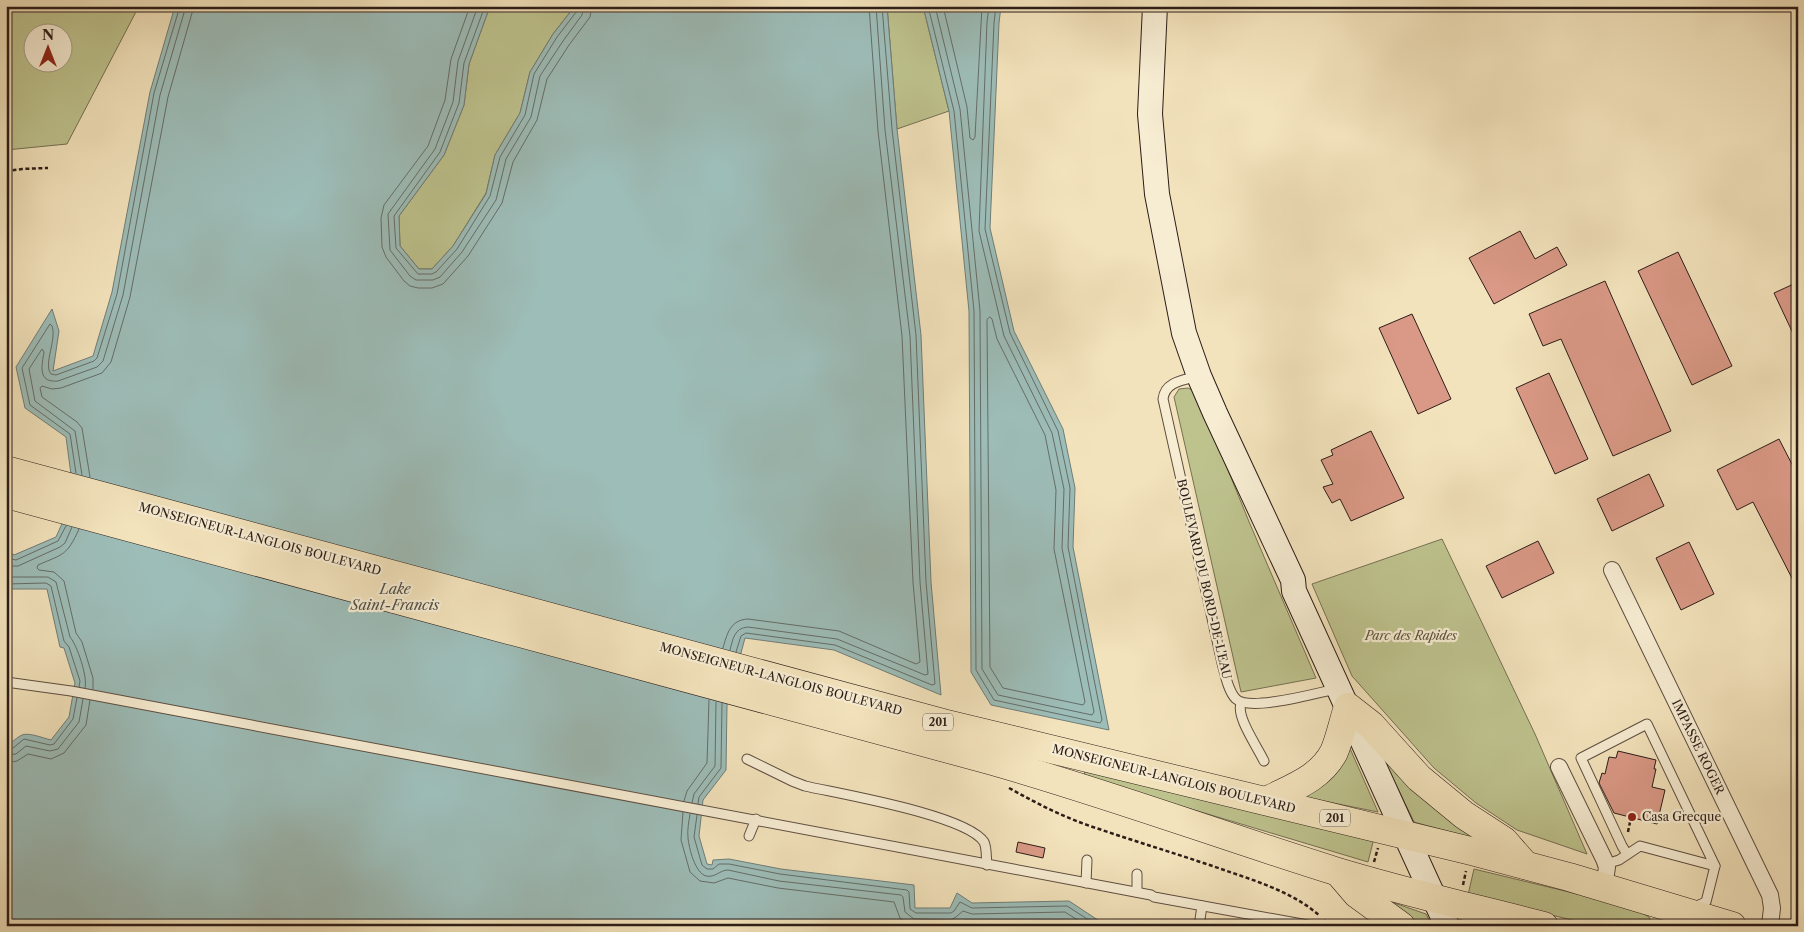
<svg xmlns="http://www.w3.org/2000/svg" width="1804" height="932" viewBox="0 0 1804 932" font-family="'Libre Caslon Text',serif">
	<rect width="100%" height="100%" fill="#f3e3bc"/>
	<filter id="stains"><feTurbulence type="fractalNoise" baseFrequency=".004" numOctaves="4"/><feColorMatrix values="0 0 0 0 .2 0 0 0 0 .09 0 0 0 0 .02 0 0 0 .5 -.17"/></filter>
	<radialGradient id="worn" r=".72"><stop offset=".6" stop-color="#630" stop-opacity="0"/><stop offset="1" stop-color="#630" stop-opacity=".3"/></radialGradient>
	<g fill="#bec38e" stroke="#757053" fill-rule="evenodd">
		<path d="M6,6H139L67,144L6,150ZM32,32H62V62H32Z"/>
		<path d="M490,6H575L553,34L530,72L520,113L495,155L486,193L453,246L432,269H419L400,246L399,216L444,155L464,105L469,64Z"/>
		<path d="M887,6H923L949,111L897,129Z"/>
		<path d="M1188,388L1196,392L1250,524L1316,678L1241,692L1174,397L1179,389Z"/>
		<path d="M1442,539L1535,734L1587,854L1517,830L1476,803L1434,768L1352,676L1312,584Z"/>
		<path d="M1345,737L1378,812L1294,795Z"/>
		<path d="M1374,739L1498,845L1414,822Z"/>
		<path d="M1085,770L1374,838L1368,862L1084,777Z"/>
		<path d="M1474,869L1602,900L1642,913L1649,917L1653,926H1597L1468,895Z"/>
		<path d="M1380,898L1426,914L1432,926H1410Z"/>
	</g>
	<g fill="#9dbdb8" stroke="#707d78">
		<path d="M175,6H490L469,64L464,105L444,155L399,216L400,246L419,269H432L453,246L486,194L495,155L520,113L530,72L553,34L575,6H887L897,129L921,335L931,582L941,695L834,650L745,638L727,705L726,770L703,800L699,836L707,864L712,865L713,860L729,859L781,869L914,885L915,908H950L957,893L972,903L1069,901L1107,926H6V745C12,743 15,739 20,736C27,731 42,738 51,740L69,717L75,683L64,648L60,647L47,589H6V548L14,555L56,537L74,497L66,437L25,408L16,367L52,309L59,331L53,371L93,356L112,292L150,92Z"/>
		<path d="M923,6H1001L999,23L990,228L1014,331L1063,429L1075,488L1073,547L1109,730L991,705L971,672L969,311L949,111Z"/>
	</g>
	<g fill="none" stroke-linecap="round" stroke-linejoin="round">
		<g stroke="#646d68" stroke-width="1">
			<path d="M470,6L451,59L445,100L428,146L384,205L381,218L382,247L386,257L404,281L410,286L418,288H432L443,284L468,256L502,203L513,162L537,120L547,79L569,45L590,17L592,6"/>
			<path d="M478,6L458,61L453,102L435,149L388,214L390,250L410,276L416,280H433L440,277L462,252L496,200L506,159L531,117L540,76L563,41L582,15L584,6"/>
			<path d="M485,6L464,63L459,103L440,152L394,216L396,248L418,274H432L436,272L457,249L490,196L500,157L525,115L534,74L557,37L577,11L578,6"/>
			<path d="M928,6L954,111L974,311L976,670L994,700L1100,723L1102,720L1068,547L1070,488L1058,431L1010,333L985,229L994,23L996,6"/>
			<path d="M935,6L960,109L980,311L982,669L998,695L1092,715L1094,712L1062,548L1064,489L1052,433L1004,336L979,231L987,22L989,6"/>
			<path d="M943,6L967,107L970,138L973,140L975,137L982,6"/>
			<path d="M990,317L992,319L997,339L1045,435L1056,490L1054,549L1085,702L1083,705L1003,688L990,667L987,320Z"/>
			<path d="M76,473L70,434L30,405L22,368L50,324L52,326C57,340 43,364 51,374L56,375L94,361L97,358L117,294L154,93L180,6"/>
			<path d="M82,475L75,431L35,401L29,369L42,349L44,352C42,365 37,383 58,381L97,367L103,361L123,295L160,95L186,6"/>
			<path d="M90,477L82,428L77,422L42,397L40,388L42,386L52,389L61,388L102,373L111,362L130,297L168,97L194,6"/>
			<path d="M79,529C67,556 63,554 38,565L37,568L39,570L54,572L64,581L76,633L82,642L93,678V689"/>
			<path d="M6,555L11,559L16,560L58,541L66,526"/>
			<path d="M6,563L12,566H18L60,547L65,543L72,527"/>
			<path d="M6,577H48L56,582L70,637C77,645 88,677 85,688"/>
			<path d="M6,584L46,583L51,586L64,641L69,647L80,681L79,687"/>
			<path d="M723,648C727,634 730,620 748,619L839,631L916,664L920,662L913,582L902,336L878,131L869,6"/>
			<path d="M730,650C733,639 734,628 748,627L837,639L925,675L928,674L920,582L910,336L885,130L876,6"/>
			<path d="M736,652L741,636L746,633L835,645L932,685L935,684L926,582L916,335L892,129L882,6"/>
			<path d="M6,749L13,748L24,739L50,745L54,744L73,719L77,698"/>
			<path d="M6,755L16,754L26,746L50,751L58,749L79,722L83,699"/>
			<path d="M6,763L17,761L28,754L51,759L64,753L86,725L90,700"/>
			<path d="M684,801L687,791L707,763L709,700"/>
			<path d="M692,803L694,794L715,766L716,702"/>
			<path d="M698,804L699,797L721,768L722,703"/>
			<path d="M683,812L681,840L690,872L700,881L714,883L728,878L778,888L894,902L900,918L911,926"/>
			<path d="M690,814C689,821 687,830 688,838C689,848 695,873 706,876C715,878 720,870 728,870L779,881L901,895L903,897L905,912L914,919L951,920L956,917L963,911L972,914L1065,912L1087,926"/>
			<path d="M697,815L694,837L702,865L707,869H713L719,864H729L780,874L907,890L909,892L910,909L916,913H951L954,911L960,902L972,908L1067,906L1098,926"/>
			<path d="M956,926L965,920H1063L1073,926"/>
		</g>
	</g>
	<g fill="#da9986" stroke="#2c1d18">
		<path d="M1520,231L1535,259L1557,247L1567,265L1494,304L1469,258Z"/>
		<path d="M1678,252L1732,366L1692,385L1638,271Z"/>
		<path d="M1605,281L1671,431L1613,456L1561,339L1543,346L1529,314Z"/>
		<path d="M1798,282V344L1774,293Z"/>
		<path d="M1412,314L1451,399L1418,414L1379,328Z"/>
		<path d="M1549,373L1588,459L1555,474L1516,388Z"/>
		<path d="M1371,431L1404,498L1351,521L1340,499L1332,503L1323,487L1333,484L1321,460L1333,455L1331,450Z"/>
		<path d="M1779,439L1798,476V590L1753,502L1737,510L1717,470Z"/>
		<path d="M1649,474L1664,506L1612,531L1597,499Z"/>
		<path d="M1538,541L1554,573L1502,598L1486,566Z"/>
		<path d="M1689,542L1714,594L1681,610L1656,558Z"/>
		<path d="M1618,751L1656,760L1654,769H1656L1652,787L1665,790L1657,824L1614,813L1599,783L1602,773L1605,774L1609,757L1616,758Z"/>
		<path d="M1018,842L1045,848L1043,858L1016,852Z"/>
	</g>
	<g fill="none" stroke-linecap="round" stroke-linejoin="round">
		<g stroke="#5e4e41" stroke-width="11">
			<g id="lane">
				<path d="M1199,376C1185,380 1165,381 1163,399L1222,663C1225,674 1228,691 1236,699C1250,712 1317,693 1336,689"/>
				<path d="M6,682L71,691L1151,895L1154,897L1313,926"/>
				<path d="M1241,703C1236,717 1257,746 1264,761"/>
				<path d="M747,759L792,781L805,786C840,794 966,815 984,842C987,848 986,858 987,865"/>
				<path d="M749,836L756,819"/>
				<path d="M1627,854L1622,846L1581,758L1647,724L1715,866"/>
				<path d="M1606,864L1619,860L1640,846L1715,866L1706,902L1692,908"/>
				<path d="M1086,883L1087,860"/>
				<path d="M1137,892V874"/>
				<path d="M1199,926L1202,906"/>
			</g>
		</g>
		<g stroke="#5e4e41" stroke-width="18">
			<g id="street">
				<path d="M1612,570L1770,895L1772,908L1770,926"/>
				<path d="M1559,767L1604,859L1607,867L1604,888"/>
			</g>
		</g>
		<g stroke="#2c1d18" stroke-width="26">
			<path id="secondary" d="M1155,6L1150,114L1157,194L1184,333L1199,376L1215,413L1293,580L1294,591L1447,926"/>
		</g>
		<g stroke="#2c1d18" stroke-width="29">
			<g id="highway">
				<path d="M6,470L943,723L1471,851L1569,877L1732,926"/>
				<path d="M6,494L989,760C1106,793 1220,835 1335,871C1404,892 1474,908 1544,926"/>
				<path d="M1266,801C1291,788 1320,779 1334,752C1340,738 1343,722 1348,707L1371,725L1419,778L1464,815L1504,841L1525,865"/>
				<path d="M1339,873L1357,894L1401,926"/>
			</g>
		</g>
		<g stroke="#2c1d18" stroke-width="2.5" stroke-dasharray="4 2.5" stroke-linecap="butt">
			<path d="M6,171L22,169L48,168"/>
			<path d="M1009,788C1038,804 1065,818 1096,828C1140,843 1184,856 1227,871C1259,882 1294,893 1320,916"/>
			<path d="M1628,832L1630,822"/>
			<path d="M1374,862L1378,848"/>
			<path d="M1463,885L1466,871"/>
			<path d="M1324,920L1328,926"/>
		</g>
		<use href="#lane" stroke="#f7edd3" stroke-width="9"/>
		<use href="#street" stroke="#f7edd3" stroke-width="16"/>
		<use href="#secondary" stroke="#f7edd3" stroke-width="24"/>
		<use href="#highway" stroke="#f3e3bc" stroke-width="28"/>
	</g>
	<circle fill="#8f2418" stroke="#f7edd3" stroke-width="2" cx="1632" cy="817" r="5"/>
	<g text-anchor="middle" stroke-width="4.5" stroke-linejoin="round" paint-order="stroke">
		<g fill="#f7edd3" stroke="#695b50" stroke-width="1">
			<rect x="923" y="713.5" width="30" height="17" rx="4"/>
			<rect x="1320" y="809.5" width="30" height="17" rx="4"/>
		</g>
		<g font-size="11" font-weight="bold" fill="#2c1d18">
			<text x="938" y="726">201</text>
			<text x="1335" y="822">201</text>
		</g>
		<g font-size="12" fill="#2c1d18" stroke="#f7edd3">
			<text transform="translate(260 539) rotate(15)" y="4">MONSEIGNEUR-LANGLOIS BOULEVARD</text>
			<text transform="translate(1204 579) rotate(77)" y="4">BOULEVARD DU BORD-DE-L'EAU</text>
			<text transform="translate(781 679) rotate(15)" y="4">MONSEIGNEUR-LANGLOIS BOULEVARD</text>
			<text transform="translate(1698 747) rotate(64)" y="4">IMPASSE ROGER</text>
			<text transform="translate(1174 779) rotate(14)" y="4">MONSEIGNEUR-LANGLOIS BOULEVARD</text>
		</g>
		<g font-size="12" font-style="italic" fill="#584f3b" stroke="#f7edd3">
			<text x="1411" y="640">Parc des Rapides</text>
		</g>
		<g font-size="12" fill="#2c1d18" stroke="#f7edd3" text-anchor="start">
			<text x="1642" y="821">Casa Grecque</text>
		</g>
		<g font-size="14" font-style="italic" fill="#4e4d48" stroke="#f7edd3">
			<text x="395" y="594">Lake<tspan x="395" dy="16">Saint-Francis</tspan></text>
		</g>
	</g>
	<rect width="1804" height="932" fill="none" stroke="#f3e3bc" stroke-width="25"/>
	<rect x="8" y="8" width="1789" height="917" fill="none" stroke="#2c1d18" stroke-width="2.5"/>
	<rect x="12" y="12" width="1779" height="907" fill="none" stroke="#2c1d18"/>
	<g transform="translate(48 48)"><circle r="24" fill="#f7edd3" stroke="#a69a88"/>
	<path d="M0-4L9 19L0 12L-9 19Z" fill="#8f2418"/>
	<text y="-8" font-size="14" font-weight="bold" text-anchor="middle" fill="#2c1d18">N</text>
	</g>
	<rect width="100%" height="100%" filter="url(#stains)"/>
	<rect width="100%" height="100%" fill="url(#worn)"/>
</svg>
